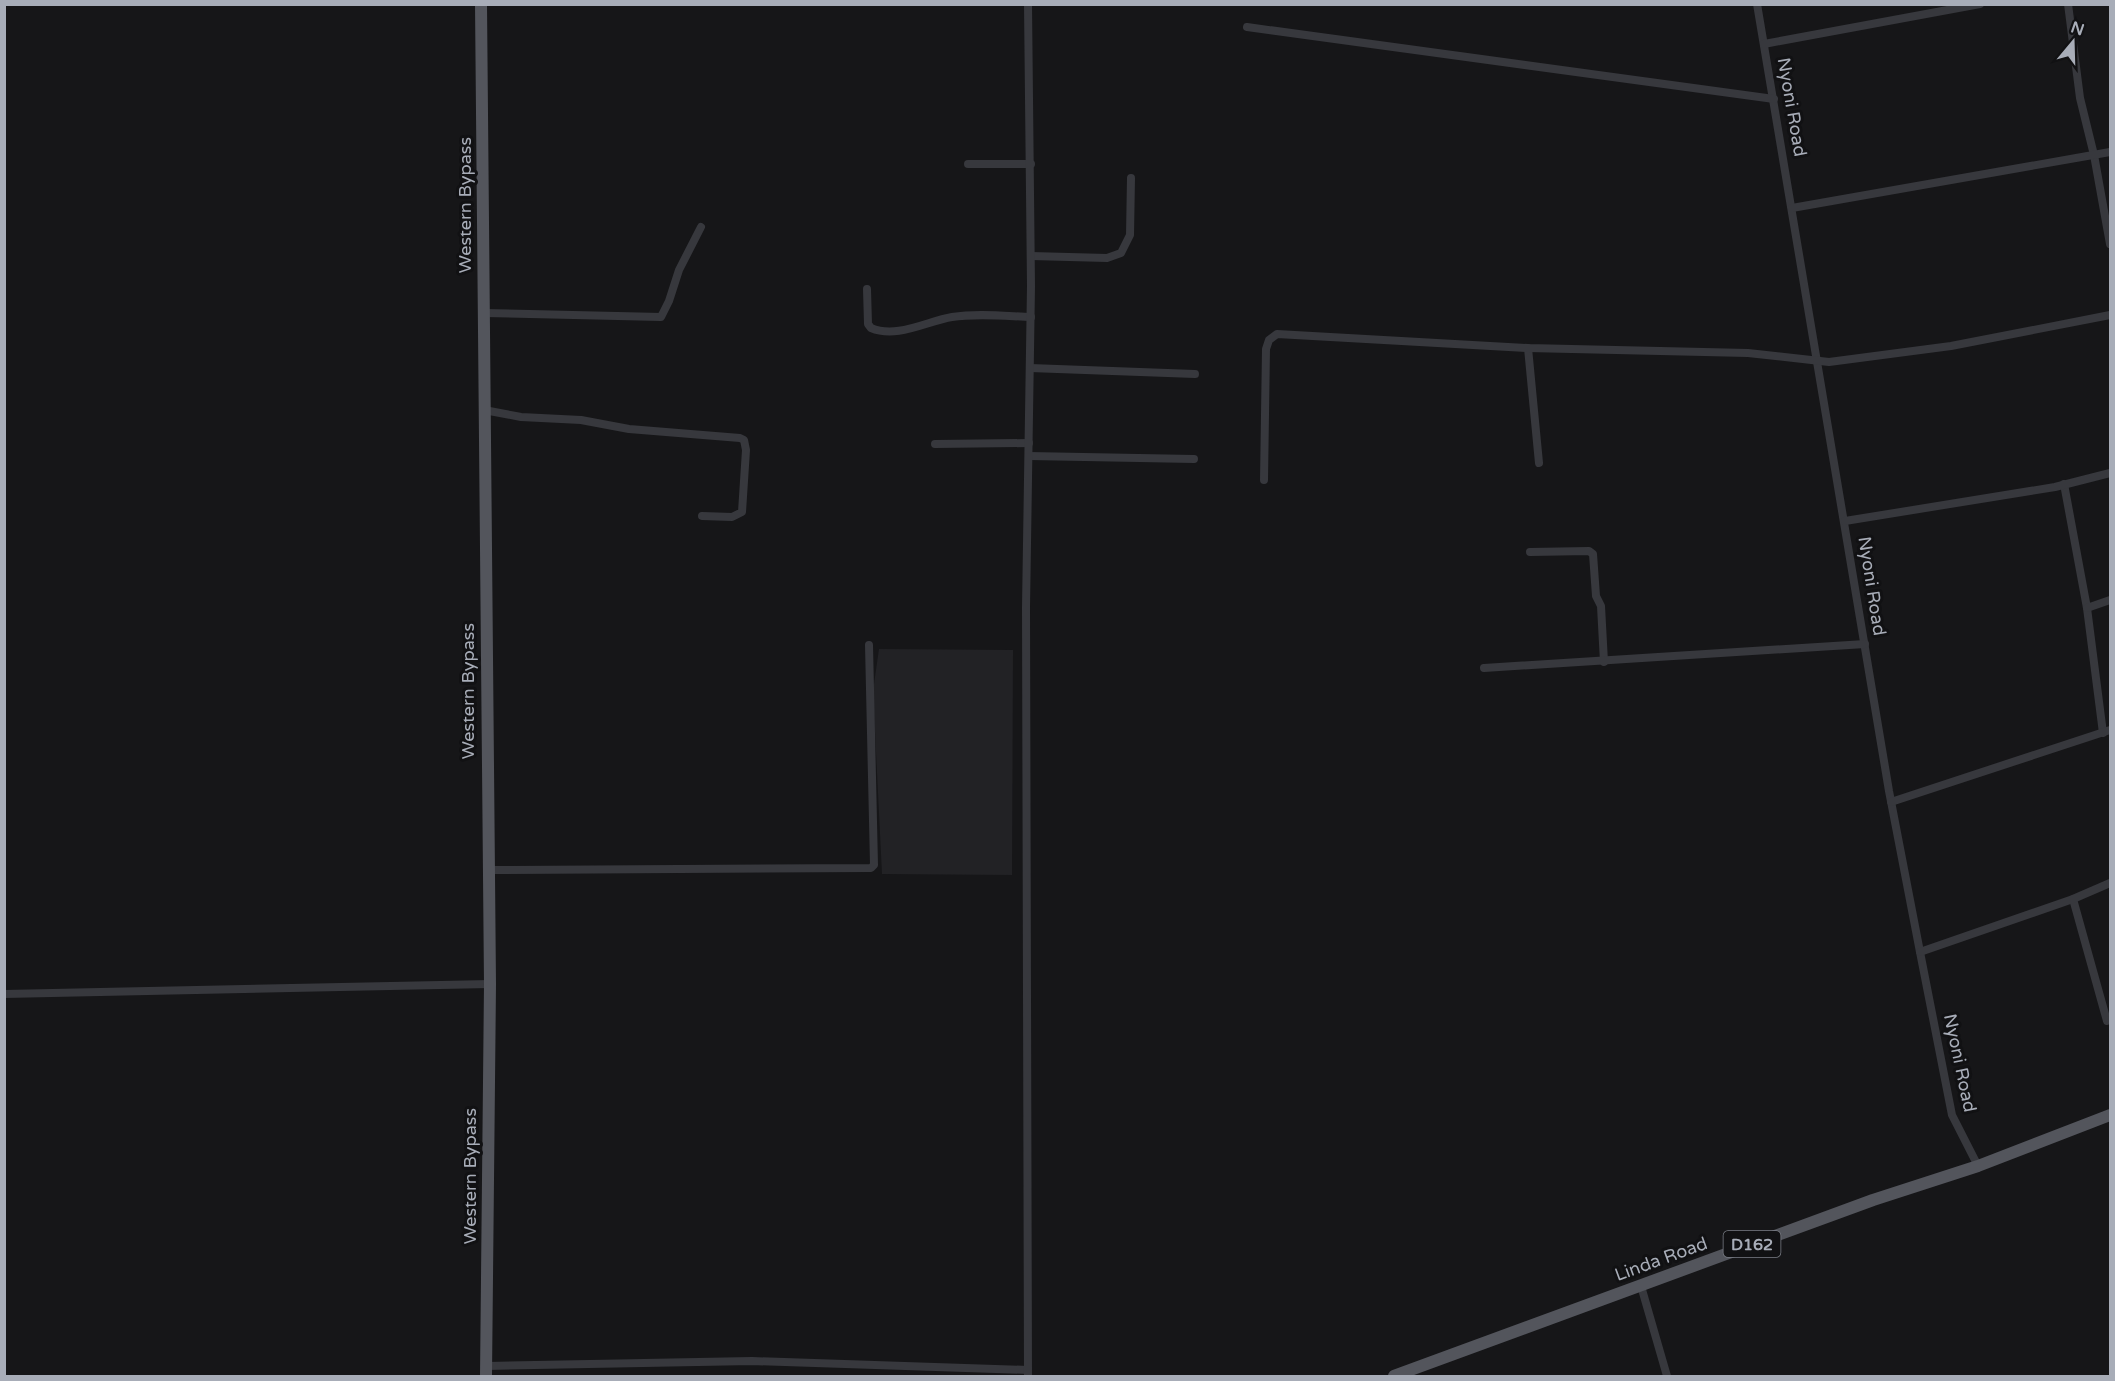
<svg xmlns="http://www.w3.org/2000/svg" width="2115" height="1381" viewBox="0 0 2115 1381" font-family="'Varela Round',sans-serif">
	<rect width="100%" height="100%" fill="#161618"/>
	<path fill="#222225" d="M879,649L1013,650L1012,875L882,874L873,691Z"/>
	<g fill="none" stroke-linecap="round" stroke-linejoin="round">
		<g stroke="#37383d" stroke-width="8">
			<path d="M1757,4L1889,791L1920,952L1952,1115L1978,1166"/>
			<path d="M2068,4L2080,98L2094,155L2110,244"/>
			<path d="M1247,27L1774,99"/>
			<path d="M1764,44L1980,4"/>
			<path d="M968,164H1031"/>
			<path d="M1792,208L2110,152"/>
			<path d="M1031,256L1107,258L1121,253L1130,235L1131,178"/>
			<path d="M867,289L868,324L871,328C897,339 927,321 952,317C977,313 1005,316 1031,317"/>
			<path d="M484,313L661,317L669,301L679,270L701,227"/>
			<path d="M1528,348L1539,463"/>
			<path d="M1030,368L1195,374"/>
			<path d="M484,410L521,417L581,420L629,429L740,438L744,440L746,450L742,512L732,517L702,516"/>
			<path d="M935,444L1029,443"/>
			<path d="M1029,456L1194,459"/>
			<path d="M1264,480L1266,349L1269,340L1277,334L1528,348L1748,353L1829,362L1951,346L2110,315"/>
			<path d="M2064,484L2087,608L2103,733"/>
			<path d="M1845,521L2055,487L2110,473"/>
			<path d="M1530,552L1589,551L1593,554L1596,596L1601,606L1604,662"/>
			<path d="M2087,608L2110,600"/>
			<path d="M1484,668L1865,644"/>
			<path d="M1891,802L2110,730"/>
			<path d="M487,870L871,868L874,865L869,645"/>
			<path d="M2073,899L2107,1021"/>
			<path d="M1920,952L2073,899L2110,883"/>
			<path d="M4,994L490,984"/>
			<path d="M1641,1286L1667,1376"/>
			<path d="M487,1366L752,1361L1028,1370"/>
			<path d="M1028,1376L1026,608L1031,286L1028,4"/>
		</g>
		<g stroke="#53555c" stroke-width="12">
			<path d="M481,4L490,984L486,1376"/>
			<path d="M1394,1376L1873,1200L1978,1166L2110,1115"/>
		</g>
	</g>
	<g text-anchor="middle" stroke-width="6" stroke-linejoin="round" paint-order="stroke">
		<rect fill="#111113" stroke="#7b7e86" stroke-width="1.5" x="1723.5" y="1231" width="57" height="26" rx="4.5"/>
		<g font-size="16" font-weight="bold" fill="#a8adb8">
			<text x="1752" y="1250">D162</text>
		</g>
		<g font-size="18" fill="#a8adb8" stroke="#111113">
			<text transform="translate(1792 107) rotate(80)" y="6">Nyoni Road</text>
			<text transform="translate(465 205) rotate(-90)" y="6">Western Bypass</text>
			<text transform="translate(1872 586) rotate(81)" y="6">Nyoni Road</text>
			<text transform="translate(468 691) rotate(-90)" y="6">Western Bypass</text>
			<text transform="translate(1960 1063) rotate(78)" y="6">Nyoni Road</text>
			<text transform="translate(470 1176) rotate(-90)" y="6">Western Bypass</text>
			<text transform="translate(1661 1259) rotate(-20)" y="6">Linda Road</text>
		</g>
	</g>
	<rect width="2115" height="1381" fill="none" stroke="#a8adb8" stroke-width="12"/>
	<g transform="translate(2073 42) rotate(19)" stroke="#111113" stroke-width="4.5" paint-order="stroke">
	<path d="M0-4.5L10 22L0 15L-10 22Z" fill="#a8adb8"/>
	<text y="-9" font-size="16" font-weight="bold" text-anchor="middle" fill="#a8adb8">N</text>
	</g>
</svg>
